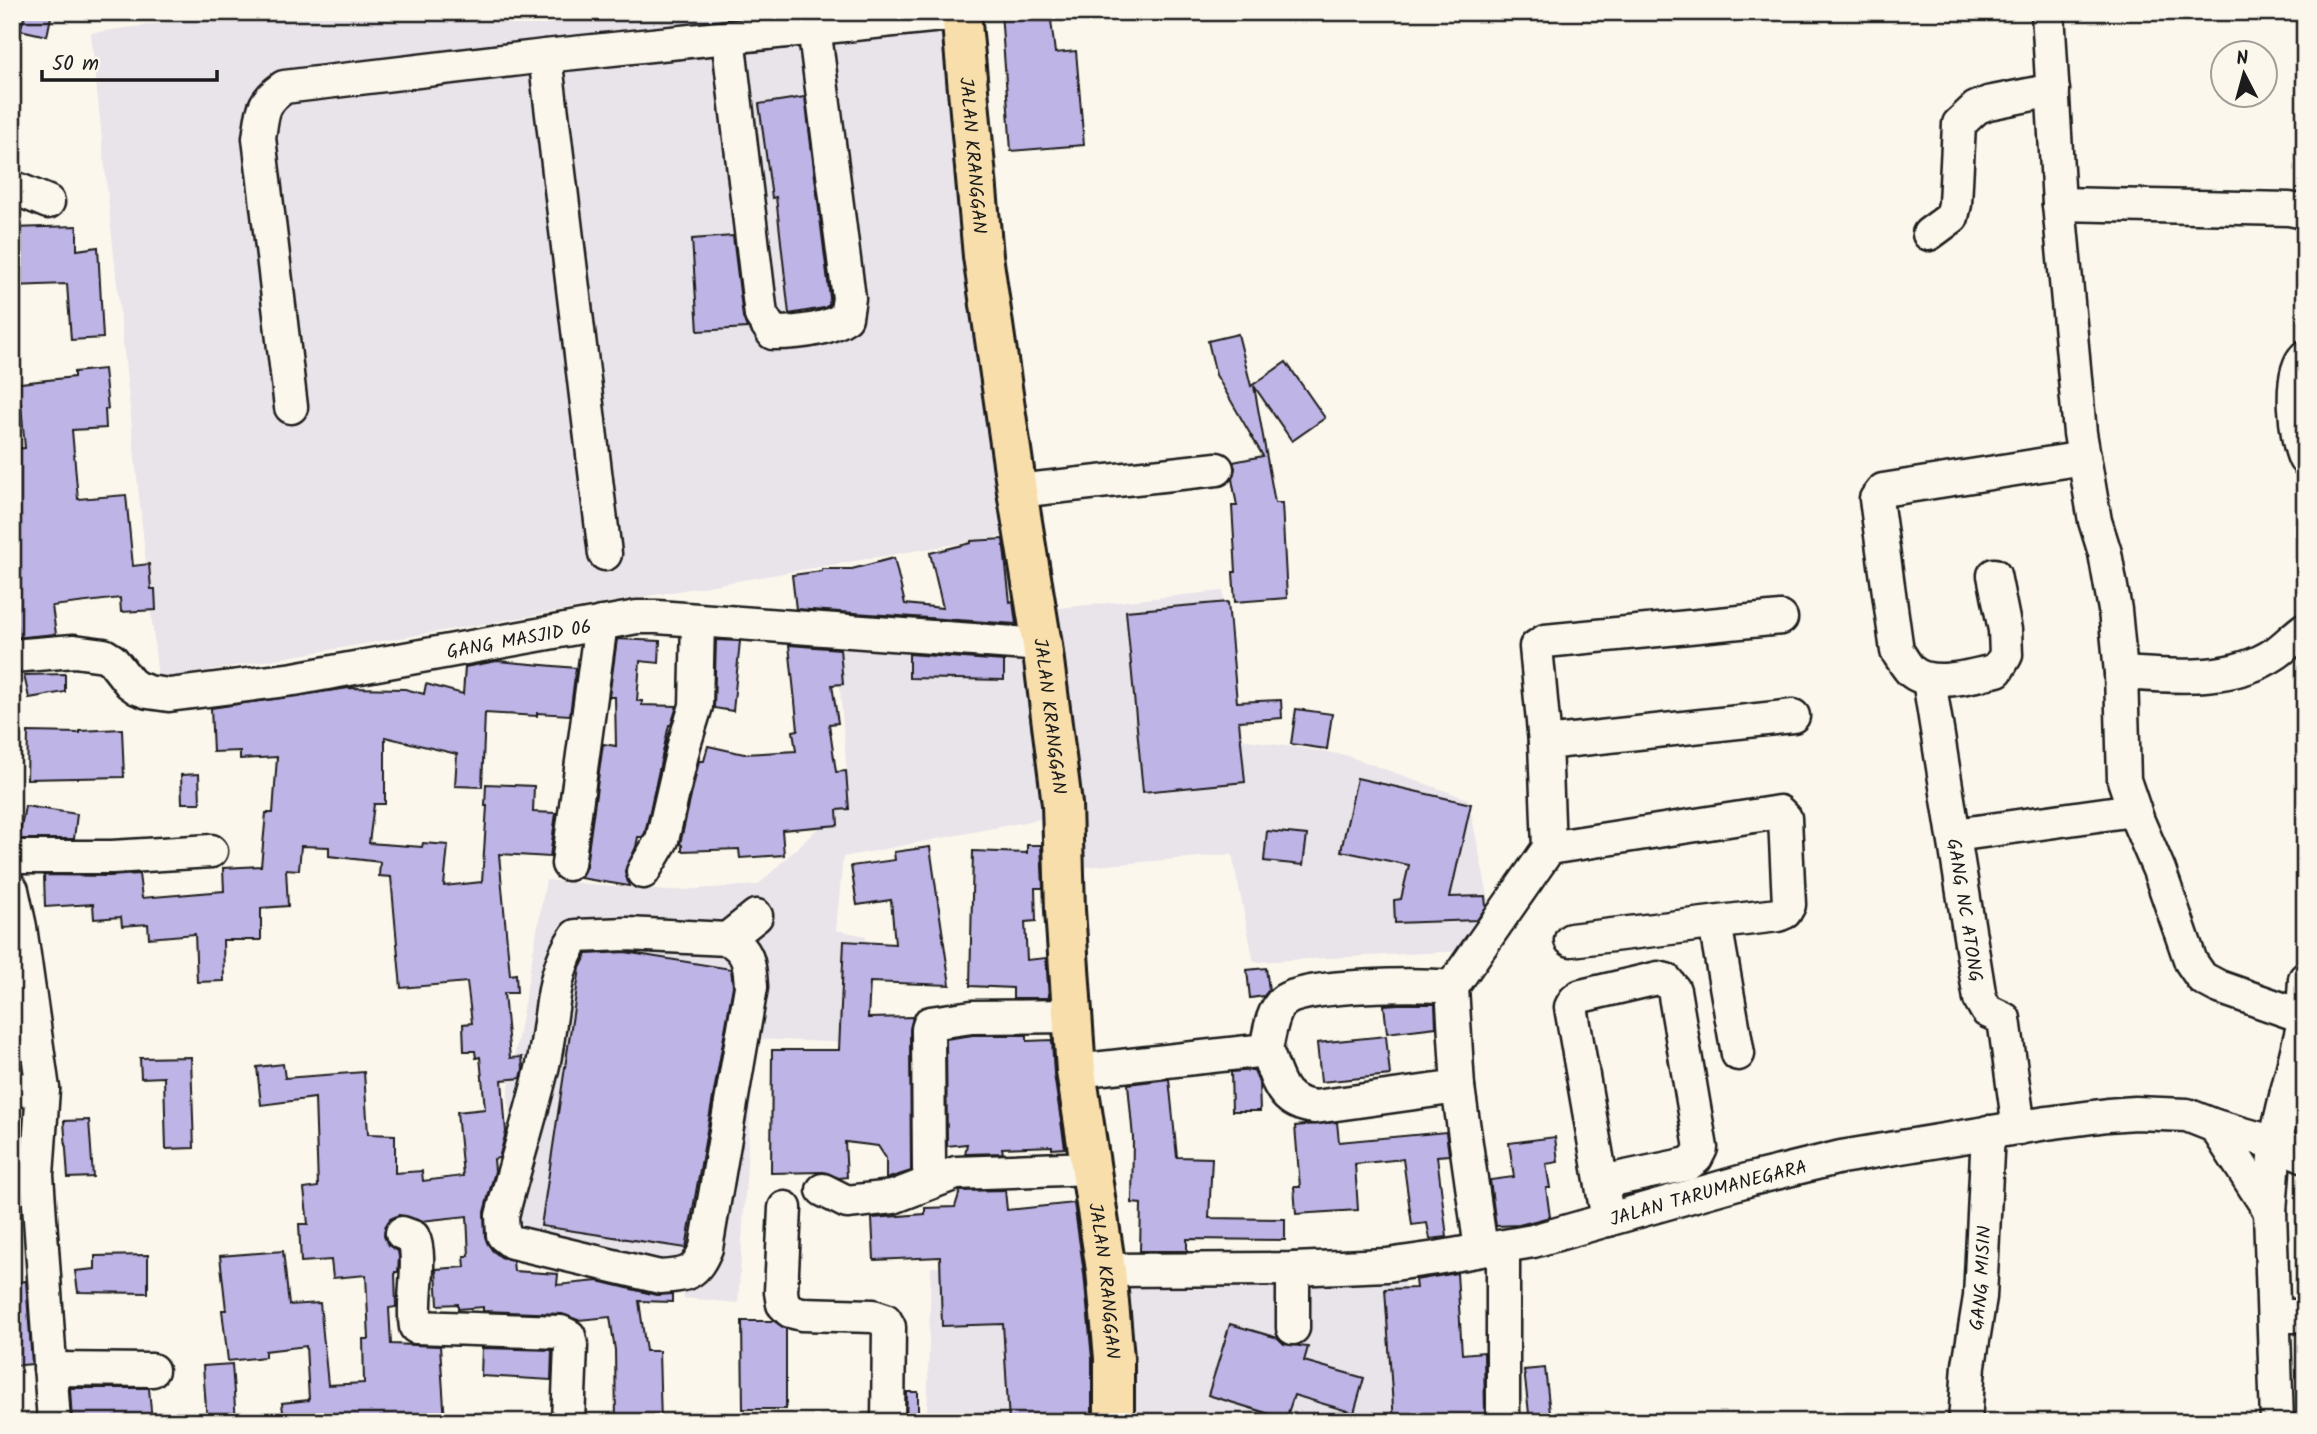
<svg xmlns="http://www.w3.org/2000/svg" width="2317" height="1434" viewBox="0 0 2317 1434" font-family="Kalam,sans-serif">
	<rect width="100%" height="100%" fill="#fbf7ec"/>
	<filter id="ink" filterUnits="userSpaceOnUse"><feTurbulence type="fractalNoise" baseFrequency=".0143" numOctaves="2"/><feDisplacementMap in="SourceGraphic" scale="14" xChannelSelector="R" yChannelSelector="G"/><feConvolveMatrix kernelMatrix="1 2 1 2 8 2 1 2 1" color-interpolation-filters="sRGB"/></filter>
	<g filter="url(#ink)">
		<g fill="#e9e3ea">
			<path d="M240,12H949L1008,535L158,679L91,33Z"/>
			<path d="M1223,591L1235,738L1345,755L1468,799L1499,949L1254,962L1232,854L1051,870L1045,818L843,857L836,930L866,936L858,1043L755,1039L738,1303L684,1298L678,1260L518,1255L508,1094L546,880L666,891L758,885L849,799L835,625L1024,641L1020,612Z"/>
			<path d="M931,1267L1270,1280L1404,1275L1413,1422H927Z"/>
		</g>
		<g fill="#bfb4e6" stroke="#1c1c1c" stroke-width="2">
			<path d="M26,12H52L47,36L20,30Z"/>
			<path d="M1001,12H1050L1055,53L1076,51L1084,145L1011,151Z"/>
			<path d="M805,97L830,298L829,305L824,308L789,314L776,197L772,198L759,104Z"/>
			<path d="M77,226V250L98,247L103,338L71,340L67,284L12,286V228Z"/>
			<path d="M733,236L743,317L747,328L698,331L692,239Z"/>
			<path d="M1238,334L1251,386L1286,362L1325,418L1292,441L1254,386L1275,503H1282L1287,598L1235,602L1233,572H1236L1232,506H1237L1232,479L1235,468L1233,462L1263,456L1216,375L1208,341Z"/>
			<path d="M104,369L108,409H105L106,428L72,430L78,499L126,495L133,566L149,564L151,589H155L156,610L121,612L120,598L52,606L56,634L12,638V449L25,448L21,404L12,405V384L74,377V372Z"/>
			<path d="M1003,539L1010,602L1013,601L1016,624L796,609L792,575L822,571V569H852L894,558L905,604L943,608L930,553L971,543V541Z"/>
			<path d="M1228,602L1237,702L1281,700L1282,718L1239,721L1245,782L1143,792L1126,611Z"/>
			<path d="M617,639L660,641L659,663L640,661L637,701H642V705L677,706L671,725H669L645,833L642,837H638L636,847L625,871L629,886L580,878L586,866L603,744L616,746L615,697H609Z"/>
			<path d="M716,640L740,641L733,711L714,708Z"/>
			<path d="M789,645L840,649L843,684L832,685L838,723L829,724L836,772L846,771L849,809L837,810L838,825L782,830L784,855L740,858L739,849L682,851V845L680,844L699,761H704L708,746L744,754L796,751L793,731L798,730Z"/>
			<path d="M909,654L1004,661V680L909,678Z"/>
			<path d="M497,661L576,668L570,715L537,713V716L485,713L482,787L455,786L457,754L385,737V804H374L369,843L422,847L423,843L448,845L444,886L482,882L487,806H485L486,784L534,786L533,812L556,813L550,857L499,854L510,975L516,974L517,993H504L510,1058L522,1057L523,1069L521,1078L502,1080L506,1132L499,1158L494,1159L495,1171L484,1212L485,1237L492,1250L501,1257L513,1261L514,1271L558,1274L557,1285L598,1281L656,1295L672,1294V1302L639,1301L646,1351H659L661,1422H616L615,1350L610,1317L578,1320L562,1314L483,1311V1307L458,1309V1304L438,1305L436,1269L465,1267L464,1256H469L467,1216L421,1221L399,1215L390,1219L385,1227L384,1236L388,1245L398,1251L399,1257L398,1272H395L396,1307L389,1308L391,1344L440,1346L445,1422H284L282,1403L309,1400L306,1346L265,1351V1357L228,1361L222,1310H226L220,1256L283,1251L289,1305L320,1303L328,1385L364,1383L363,1339H369L366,1275L333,1278L331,1260L301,1262L299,1224H308L304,1189L318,1187L315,1098L261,1105L257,1067L283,1064L285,1078L364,1072L368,1134L395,1135V1173L422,1171L423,1181L463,1176L457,1112L485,1109L480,1057L476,1058L475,1051H464L463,1024L472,1023L467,982L401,988L391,877L379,876L380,862L329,856V847L301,846L299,870L286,869L288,906L261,908V940H223L224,981L197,982L195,934L149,938L148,924L122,926L121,917L94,919L93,904L45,907L44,875L110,876L139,874L142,898L224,891L223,868L261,866L266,813H273L277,757L240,759V751L213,752L211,708L349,688L405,689L424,694L426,684L463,694L465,667Z"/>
			<path d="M65,674V692L29,698L24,675Z"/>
			<path d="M1296,709L1332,714L1327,749L1291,744Z"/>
			<path d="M122,729L124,777L27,779L28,732L80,733V731Z"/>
			<path d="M199,774L200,803H182L181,775Z"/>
			<path d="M1357,778L1471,804L1450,897L1485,896L1486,907L1477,920L1395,923L1394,900L1401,899L1409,865L1341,851Z"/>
			<path d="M25,806L77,814L74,839H19Z"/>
			<path d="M1267,831L1307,835L1303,865L1264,861Z"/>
			<path d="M1027,845H1041L1043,888H1035L1036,921L1025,922L1027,960L1046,958L1049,998H1013V988L970,986L973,851L1027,853Z"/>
			<path d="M930,847L950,985L870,982L868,1018L913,1017L910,1029L911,1171L886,1179V1158L878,1146L845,1142L847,1177L839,1178L823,1172L771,1173L772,1050H839L844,941L895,944L891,900L857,905L851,866L895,860L894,852Z"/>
			<path d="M625,952L731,969L733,986L686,1248L541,1226L580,968L587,954Z"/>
			<path d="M1266,968L1269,990L1264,996L1250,998L1247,970Z"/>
			<path d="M1398,1004H1435L1436,1027L1387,1033L1384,1005Z"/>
			<path d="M973,1035H1027V1041L1052,1040L1054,1074L1065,1148L1052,1149V1146L1002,1148L1003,1153L965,1154L967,1144L947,1146L946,1039Z"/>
			<path d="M1386,1036L1390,1075L1321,1082L1317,1043Z"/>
			<path d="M191,1057L194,1148L166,1149L164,1077L141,1078L140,1058Z"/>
			<path d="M1254,1070L1259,1083L1260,1111H1232L1231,1072Z"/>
			<path d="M1169,1079L1177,1157L1212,1158L1209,1218L1285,1219V1240L1187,1239V1251H1140L1141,1204L1132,1203L1133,1138L1128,1084Z"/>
			<path d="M89,1120L93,1177L68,1178L64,1121Z"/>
			<path d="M1337,1122L1339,1142L1446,1132L1449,1155L1437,1156L1447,1237L1430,1239L1427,1223L1412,1225L1403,1159L1355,1164L1358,1210L1296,1214L1294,1187H1300L1295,1126Z"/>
			<path d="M1555,1137L1558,1162L1546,1164L1550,1188H1546L1550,1217L1519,1225L1496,1226L1490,1180L1514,1177L1509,1143Z"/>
			<path d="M1005,1190L1007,1210L1074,1203L1084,1273L1092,1359V1422H1009L1003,1324L942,1326L940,1257L874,1260L872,1218L925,1214V1208L955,1207L960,1191Z"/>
			<path d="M148,1255V1293L78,1292L75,1271L95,1269V1256Z"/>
			<path d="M1457,1273L1462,1354L1484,1352L1485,1417H1436L1437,1422H1394L1385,1289L1416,1288L1415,1280Z"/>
			<path d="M26,1281L32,1364L12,1366V1283Z"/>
			<path d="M742,1321H774L786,1329V1409H743Z"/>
			<path d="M1230,1324L1278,1338L1284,1344L1308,1347L1304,1361L1364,1378L1354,1413L1294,1395L1286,1419L1208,1395Z"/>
			<path d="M482,1348L552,1350L551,1380L481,1376Z"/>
			<path d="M232,1364L236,1422H207L203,1366Z"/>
			<path d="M1545,1368L1551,1422H1530L1524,1370Z"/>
			<path d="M70,1388H149L152,1422H72Z"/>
			<path d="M907,1392H918V1422H906Z"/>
		</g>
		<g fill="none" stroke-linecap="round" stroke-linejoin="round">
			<g stroke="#1c1c1c" stroke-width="37">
				<g id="minor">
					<path d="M2048,12L2059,204L2080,433L2095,521L2105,553L2115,610L2121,673L2124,780L2138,821L2159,870L2191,962L2202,978L2219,987L2302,1016"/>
					<path d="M728,37L761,315L773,333C796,333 827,330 846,317L849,298L814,27"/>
					<path d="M545,56L605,554"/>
					<path d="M12,187L48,202"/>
					<path d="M2059,204L2289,209L2305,212"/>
					<path d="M1929,234L1952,217L1955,204L1959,124L1976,108L1988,103L2053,90"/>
					<path d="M2305,357C2288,373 2295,439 2305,459"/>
					<path d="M291,407L259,138C263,112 261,103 284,87L545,56L961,13"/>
					<path d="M1017,491L1217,469"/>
					<path d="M1994,575L2005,630L2006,655L1997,670C1973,676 1929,689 1910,670C1905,664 1901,657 1897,651L1876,499L1883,490L2084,458"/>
					<path id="s1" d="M12,656L74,651L104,655L112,660L130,683L137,688L148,692L169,695L294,679L637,617H657L1042,645"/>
					<path d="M2121,673C2170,676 2232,683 2276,653C2286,646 2295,636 2305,629"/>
					<path id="s2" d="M1929,680L1980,999L1987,1011L2004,1019L2019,1128"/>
					<path d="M1545,743L1793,716"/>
					<path d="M1955,835L2133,810"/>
					<path d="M1549,848L1773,813L1779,812L1785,818L1789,905L1785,912L1778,915L1571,940"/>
					<path d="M12,857H112L211,851"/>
					<path d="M568,864L601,623"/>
					<path d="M643,872L662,840L684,745L696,706L698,621"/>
					<path d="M12,890L20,927L43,1089L37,1175L54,1422"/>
					<path d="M1715,923L1738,1054"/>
					<path d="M727,939C749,949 750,966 751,987L706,1248C695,1274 688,1275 660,1277L512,1242L503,1235L502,1216C515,1165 531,1116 543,1065C553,1023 550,972 576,936L627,934L727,939L756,916"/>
					<path d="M2305,979L2302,1030L2287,1092L2305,1096"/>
					<path d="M1266,1050C1278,1079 1279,1103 1315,1107L1458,1087L1452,987L1549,848L1545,743L1536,647L1545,641L1781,618"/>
					<path d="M1076,1071L1266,1050C1269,1035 1272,1009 1285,1000C1309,984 1420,984 1452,987"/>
					<path d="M1458,1087L1481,1249"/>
					<path d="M12,1090L43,1089"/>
					<path d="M2215,1126L2270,1211"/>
					<path d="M929,1169L928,1029L930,1023L972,1017L1072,1016"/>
					<path d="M1602,1182L1688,1164L1696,1158L1701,1148L1674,990L1666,980L1658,978L1581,996L1575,1000L1571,1007L1608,1220"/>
					<path d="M823,1190L847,1202L893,1197L956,1173L1092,1168"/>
					<path d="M785,1208L781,1292L783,1304L790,1311L802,1314L873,1316L885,1320L889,1327L888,1422"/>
					<path d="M402,1233L413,1237C423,1257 411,1301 416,1327L561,1332L569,1336L571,1345L568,1422"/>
					<path id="s3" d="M1106,1270L1293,1269L1387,1265L1436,1258L1533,1241L1751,1179L1841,1157L2047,1123L2108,1115L2135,1113L2187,1115L2215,1126L2275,1143L2305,1156"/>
					<path d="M2275,1316H2305"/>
					<path d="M1293,1328V1269"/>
					<path d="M50,1369L152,1370"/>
					<path d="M1503,1422V1247"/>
					<path id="s4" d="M1965,1422L1969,1365L1980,1297L1988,1132"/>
					<path d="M2277,1422L2270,1211L2275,1143L2287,1092"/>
				</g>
			</g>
			<g stroke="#1c1c1c" stroke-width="44">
				<g id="major">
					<path id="s5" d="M961,12L983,256L1017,491L1042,645L1062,804L1065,910L1076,1071L1106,1270L1114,1358V1422"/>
				</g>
			</g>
			<use href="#minor" stroke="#fbf7ec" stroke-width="32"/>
			<use href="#major" stroke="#f8deab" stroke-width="38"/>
		</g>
	</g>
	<g text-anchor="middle" stroke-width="5" stroke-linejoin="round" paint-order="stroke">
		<g font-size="19" fill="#1c1c1c" stroke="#fbf7ec">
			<text dy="7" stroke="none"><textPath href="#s5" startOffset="144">JALAN KRANGGAN</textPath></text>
			<text dy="7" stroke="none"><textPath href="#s1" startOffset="527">GANG MASJID 06</textPath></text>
			<text dy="7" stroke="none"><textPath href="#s5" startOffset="710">JALAN KRANGGAN</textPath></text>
			<text dy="7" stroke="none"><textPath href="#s2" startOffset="233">GANG NC ATONG</textPath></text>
			<text dy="7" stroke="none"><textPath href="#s3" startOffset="611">JALAN TARUMANEGARA</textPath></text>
			<text dy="7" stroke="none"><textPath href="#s4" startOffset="145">GANG MISIN</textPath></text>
			<text dy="7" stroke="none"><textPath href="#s5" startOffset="1278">JALAN KRANGGAN</textPath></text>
		</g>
	</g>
	<rect width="2317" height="1434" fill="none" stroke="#fbf7ec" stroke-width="42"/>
	<rect x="21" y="21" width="2275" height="1392" fill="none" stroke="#1c1c1c" stroke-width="2.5" filter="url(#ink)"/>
	<g transform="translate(2244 74) rotate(354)"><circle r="33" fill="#fbf7ec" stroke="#a29f99" stroke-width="2"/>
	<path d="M0-5L12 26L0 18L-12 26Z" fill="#1c1c1c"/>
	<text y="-10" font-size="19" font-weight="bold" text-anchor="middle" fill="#1c1c1c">N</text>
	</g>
	<path d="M42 70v10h175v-10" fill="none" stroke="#1c1c1c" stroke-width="3.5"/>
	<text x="52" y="70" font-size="21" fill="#1c1c1c" stroke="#fbf7ec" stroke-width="5" paint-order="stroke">50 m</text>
</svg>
